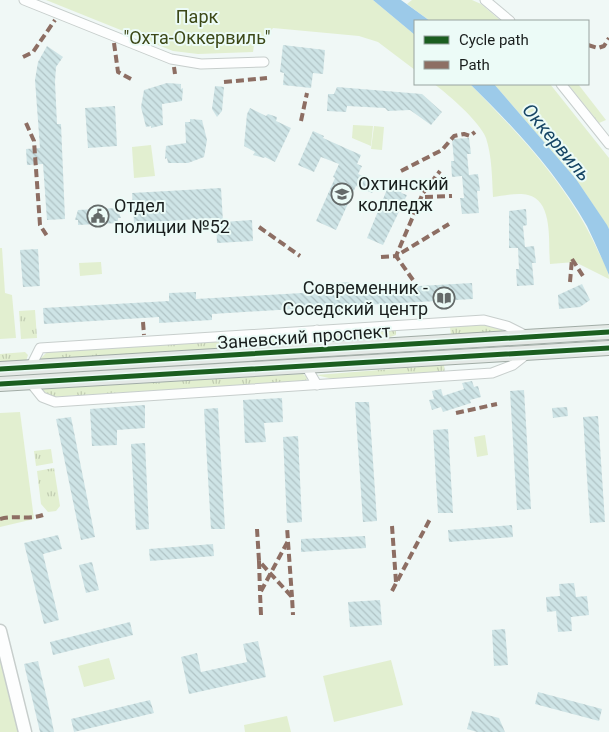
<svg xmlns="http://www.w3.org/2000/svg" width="609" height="732" viewBox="0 0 609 732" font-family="Roboto,sans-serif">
	<defs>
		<pattern id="grass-tufts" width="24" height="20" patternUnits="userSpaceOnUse" patternTransform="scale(1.25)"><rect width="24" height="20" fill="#e2efd0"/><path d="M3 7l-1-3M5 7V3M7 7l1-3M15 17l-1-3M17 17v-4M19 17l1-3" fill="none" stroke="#c1ccb2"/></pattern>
		<pattern id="building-back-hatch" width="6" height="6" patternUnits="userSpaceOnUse" patternTransform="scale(1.25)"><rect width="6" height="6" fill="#cee4e6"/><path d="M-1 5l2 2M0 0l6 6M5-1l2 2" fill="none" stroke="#b0c3c5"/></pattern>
	</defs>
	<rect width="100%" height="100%" fill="#f0f8f6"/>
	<g fill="url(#grass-tufts)">
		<path d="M568,84H578L606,120L599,123Z"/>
		<path d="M35,310L37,338L21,339L19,311Z"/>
		<path d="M489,324L503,331L451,335L450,327Z"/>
		<path d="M396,330V335L384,339L314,342L323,335Z"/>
		<path d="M301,336L304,341L301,344L39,360L47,352Z"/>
		<path d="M25,352L28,355L26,361H0V354Z"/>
		<path d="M444,365L445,374L333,379L316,375Z"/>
		<path d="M303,374L307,377L306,381L52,397L46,396L41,391L44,389Z"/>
		<path d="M51,449L53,463L36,466L34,451Z"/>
		<path d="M54,468L60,506L56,511L48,512L41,504L37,471Z"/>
	</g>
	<g fill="#e2efd0">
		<path d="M46,0H373L415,35V70L378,42L359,36L273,28L263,41L254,45L253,52L198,54L173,51Z"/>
		<path d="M412,0H472L481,4L501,21H430L407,4Z"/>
		<path d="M434,84H470C519,134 569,186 598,251C602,259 609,270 609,279L575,262L550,264C548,244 554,201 528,195C518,192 503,196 493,197C492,178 492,156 486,138C480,122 448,94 434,84Z"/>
		<path d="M494,84H550L609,158V229L576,179Z"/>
		<path d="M353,125L373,126L371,146L352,138Z"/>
		<path d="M374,126L384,127L382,150L371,149Z"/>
		<path d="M151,145L155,176L134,178L132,147Z"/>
		<path d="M0,248H2L5,293L12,295L16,338L0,339Z"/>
		<path d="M101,262L102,274L80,276L79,263Z"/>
		<path d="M20,412L34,519L0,527V413Z"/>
		<path d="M485,435L488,455L477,457L474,437Z"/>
		<path d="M0,653L19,732H0Z"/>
		<path d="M109,658L115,679L84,687L78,666Z"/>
		<path d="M391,660L403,705L334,722L323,676Z"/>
		<path d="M287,716L291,732H245L244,725Z"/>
	</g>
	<g fill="#9ccae9">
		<path d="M373,0H401L430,21H415V35Z"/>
		<path d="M470,84H494L576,179L607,225L609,229V275C602,259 595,242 587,226C557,173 513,126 470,84Z"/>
	</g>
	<g fill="url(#building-back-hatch)">
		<path d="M283,45L325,50L323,74L313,73L311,88L283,85L284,73L280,72Z"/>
		<path d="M47,46L63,57L56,67L55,82L57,124H61L65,219L47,220L43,164L27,165L26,149L40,148L35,80L38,62Z"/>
		<path d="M167,83L181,84V89L183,88L182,101L162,104L163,125L151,128V126L146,127L141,107L144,90Z"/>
		<path d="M215,86L224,87L222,111L217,117L212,109Z"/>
		<path d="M337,87L422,94L442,112L431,125L410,110L388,111L385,108L347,106L346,112L327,111L328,94H334Z"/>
		<path d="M115,106L117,146L88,148L85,108Z"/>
		<path d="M250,108L266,116L268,114L277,117L276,121L291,128L275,162L265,157L264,158L253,155L255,152L244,146L247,114Z"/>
		<path d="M190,119L202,120L207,140L204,157L188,163H168L167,158L165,159L166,146L186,143L185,122H190Z"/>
		<path d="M313,131L324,136L323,138L361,155L357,164L362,166L358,174L377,182L372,193L356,186L336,230L316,221L335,178L333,177L339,164L321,157L314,172L298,165Z"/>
		<path d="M469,138L471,154H467L469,175L478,174L480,191H477L479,213L462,214L460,198H464L462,176L452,177L451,161H454L452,139Z"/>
		<path d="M388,187L395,190L397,187L403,189L401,193L407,195L383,245L367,238Z"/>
		<path d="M221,188L223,222L252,220L253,241L217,243L216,218L134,223L132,193Z"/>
		<path d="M117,208L121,218H118V223L78,225V220H75L78,210Z"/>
		<path d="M526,209L527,225L523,226L525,247L534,246L536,263H532L534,285L517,286L516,269H519L518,248H509V211Z"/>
		<path d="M38,249L40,286L23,287L20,250Z"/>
		<path d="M349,282V290L472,283L473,299L365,305L366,311L311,315L310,308L212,314V320L159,323V317L44,324L43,308L169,301V293L196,292V299L320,292L319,284Z"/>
		<path d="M582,284L590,300L580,307L559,309L558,295Z"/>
		<path d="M472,381L474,387L478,386L481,397L470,400L471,403L443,412L441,407L432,410L429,400L434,399L432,391L441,389L443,396L464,389L462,383Z"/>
		<path d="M524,390L531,509L517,510L510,391Z"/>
		<path d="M282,398L283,422L264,423L266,442L245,443L243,400Z"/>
		<path d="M355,402H369L377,521L363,522Z"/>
		<path d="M145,405V428L117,430V445L92,446L90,409Z"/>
		<path d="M567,407L568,416L553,418L552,408Z"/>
		<path d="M218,408L225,529H211L204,409Z"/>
		<path d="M598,416L605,522L590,523L583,417Z"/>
		<path d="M71,417L95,537L81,540L56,419Z"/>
		<path d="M448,429L453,513H438L433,430Z"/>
		<path d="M298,436L302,522L287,523L283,437Z"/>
		<path d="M145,443L149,529L136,530L131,444Z"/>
		<path d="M512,525L513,537L449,542L448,530Z"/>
		<path d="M58,535L62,549L43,554L59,620L44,624L24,543Z"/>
		<path d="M365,536L366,548L301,552V539Z"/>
		<path d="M213,544L214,556L150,561L149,549Z"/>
		<path d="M92,562L99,590L86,593L79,565Z"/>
		<path d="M574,583L576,597L587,596L589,615L571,617L572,631L558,632L556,611L547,612L546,597L560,596L559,584Z"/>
		<path d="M380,600L382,625L350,627L348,602Z"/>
		<path d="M130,622L133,635L53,655L50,642Z"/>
		<path d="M505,629L508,665L494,666L492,630Z"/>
		<path d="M258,641L266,677L189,694L181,657L197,653L201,672L247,662L243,644Z"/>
		<path d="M38,661L50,712L54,732H40L24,664Z"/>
		<path d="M538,692L602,709L599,721L535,704Z"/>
		<path d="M150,700L154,713L74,732L71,719Z"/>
		<path d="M472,711L499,718L505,732H477L467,729Z"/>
	</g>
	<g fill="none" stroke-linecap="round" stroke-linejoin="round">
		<g stroke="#c7cecc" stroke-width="11">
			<g id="street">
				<path d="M24,0L171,59L201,64L264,62"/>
				<path d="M485,0L510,21"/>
				<path d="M561,84L609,144"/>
				<path d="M304,351L317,330"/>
				<path d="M306,366L317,385"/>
				<path d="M30,368L40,348L484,320L507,326L525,335"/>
				<path d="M30,382L42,397L55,402L492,373L513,365L527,354"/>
			</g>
		</g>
		<g stroke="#c7cecc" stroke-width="15">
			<path id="secondary" d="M0,631L25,732"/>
		</g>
		<g stroke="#a1aca6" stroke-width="16">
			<g id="primary">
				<path d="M0,369L609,332"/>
				<path d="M0,384L609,348"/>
			</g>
		</g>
		<use href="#street" stroke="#fdfefe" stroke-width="9"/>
		<use href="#secondary" stroke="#fdfefe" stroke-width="12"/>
		<use href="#primary" stroke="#e4e9e6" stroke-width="14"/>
		<g stroke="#8d6e63" stroke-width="4" stroke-dasharray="8 4" stroke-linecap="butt">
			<path d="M114,43L118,72L133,80"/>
			<path d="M588,45L598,48L604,46L609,38"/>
			<path d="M23,57L33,52L55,20"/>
			<path d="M174,67L175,74"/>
			<path d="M224,82L267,78"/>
			<path d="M301,121L307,93"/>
			<path d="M26,123L34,141L40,225L47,236"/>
			<path d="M401,171L442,150L454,136L464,134L470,136L475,132"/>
			<path d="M425,197L452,196"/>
			<path d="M259,227L300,256"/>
			<path d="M381,257L396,256L423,193L440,171"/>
			<path d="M572,259L583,276"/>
			<path d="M413,280L396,256L449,224"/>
			<path d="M570,282L572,259"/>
			<path d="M143,322L144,335"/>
			<path d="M456,413L497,404"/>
			<path d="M0,519C14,515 29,520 43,515"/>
			<path d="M392,526L396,582"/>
			<path d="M257,529L259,561L292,597L293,615"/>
			<path d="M288,542L292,597"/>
			<path d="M259,561L260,591"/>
			<path d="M392,591L430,519"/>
			<path d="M261,615L260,593L288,541L287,527"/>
		</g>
		<g stroke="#ecfbf7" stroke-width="8">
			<g id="cycleway">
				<path d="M0,369L609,332"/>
				<path d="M0,384L609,348"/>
			</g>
		</g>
		<use href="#cycleway" stroke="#1b5e20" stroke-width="5"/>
	</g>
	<defs>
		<g id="university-ring" transform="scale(1.125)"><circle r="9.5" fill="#ecfbf7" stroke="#646a69" stroke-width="1.5"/><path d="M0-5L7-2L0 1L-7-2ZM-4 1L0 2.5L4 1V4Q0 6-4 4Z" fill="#646a69"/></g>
		<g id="civic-ring" transform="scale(1.125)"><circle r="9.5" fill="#ecfbf7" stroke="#646a69" stroke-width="1.5"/><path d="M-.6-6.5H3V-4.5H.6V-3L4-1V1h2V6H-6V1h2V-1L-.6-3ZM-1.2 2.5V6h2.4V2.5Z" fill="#646a69"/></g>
		<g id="library-ring" transform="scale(1.125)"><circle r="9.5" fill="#ecfbf7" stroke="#646a69" stroke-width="1.5"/><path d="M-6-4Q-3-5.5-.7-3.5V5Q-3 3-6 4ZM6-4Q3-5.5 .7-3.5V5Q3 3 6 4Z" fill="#646a69"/></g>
	</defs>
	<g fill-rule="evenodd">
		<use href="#university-ring" x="342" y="194"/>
		<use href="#civic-ring" x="98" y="216"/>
		<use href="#library-ring" x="444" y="298"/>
	</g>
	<g text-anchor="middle" stroke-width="4" stroke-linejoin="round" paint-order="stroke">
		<g font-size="18" fill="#3c4817" stroke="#ecfbf7">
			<text x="197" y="23">Парк<tspan x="197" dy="21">"Охта-Оккервиль"</tspan></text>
		</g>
		<g font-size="18" fill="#191e1d" stroke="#ecfbf7" text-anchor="start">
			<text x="358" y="190">Охтинский<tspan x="358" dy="21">колледж</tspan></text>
			<text x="114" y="212">Отдел<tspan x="114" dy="21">полиции №52</tspan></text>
			<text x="428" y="294" text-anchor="end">Современник -<tspan x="428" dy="21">Соседский центр</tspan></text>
		</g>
		<g font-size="18" fill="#191e1d" stroke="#ecfbf7">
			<text transform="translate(304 337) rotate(-4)" y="6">Заневский проспект</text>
		</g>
		<g font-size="19" font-style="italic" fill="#174665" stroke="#ecfbf7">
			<text transform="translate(557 142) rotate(50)" y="7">Оккервиль</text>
		</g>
	</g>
	<rect x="414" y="20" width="175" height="65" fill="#ecfbf7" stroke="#98a3a0"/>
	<rect x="424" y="36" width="25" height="8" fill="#1b5e20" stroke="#98a3a0"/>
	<text x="459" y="45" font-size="15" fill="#191e1d">Cycle path</text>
	<rect x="424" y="61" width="25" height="8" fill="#8d6e63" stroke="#98a3a0"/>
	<text x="459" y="70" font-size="15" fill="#191e1d">Path</text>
</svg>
